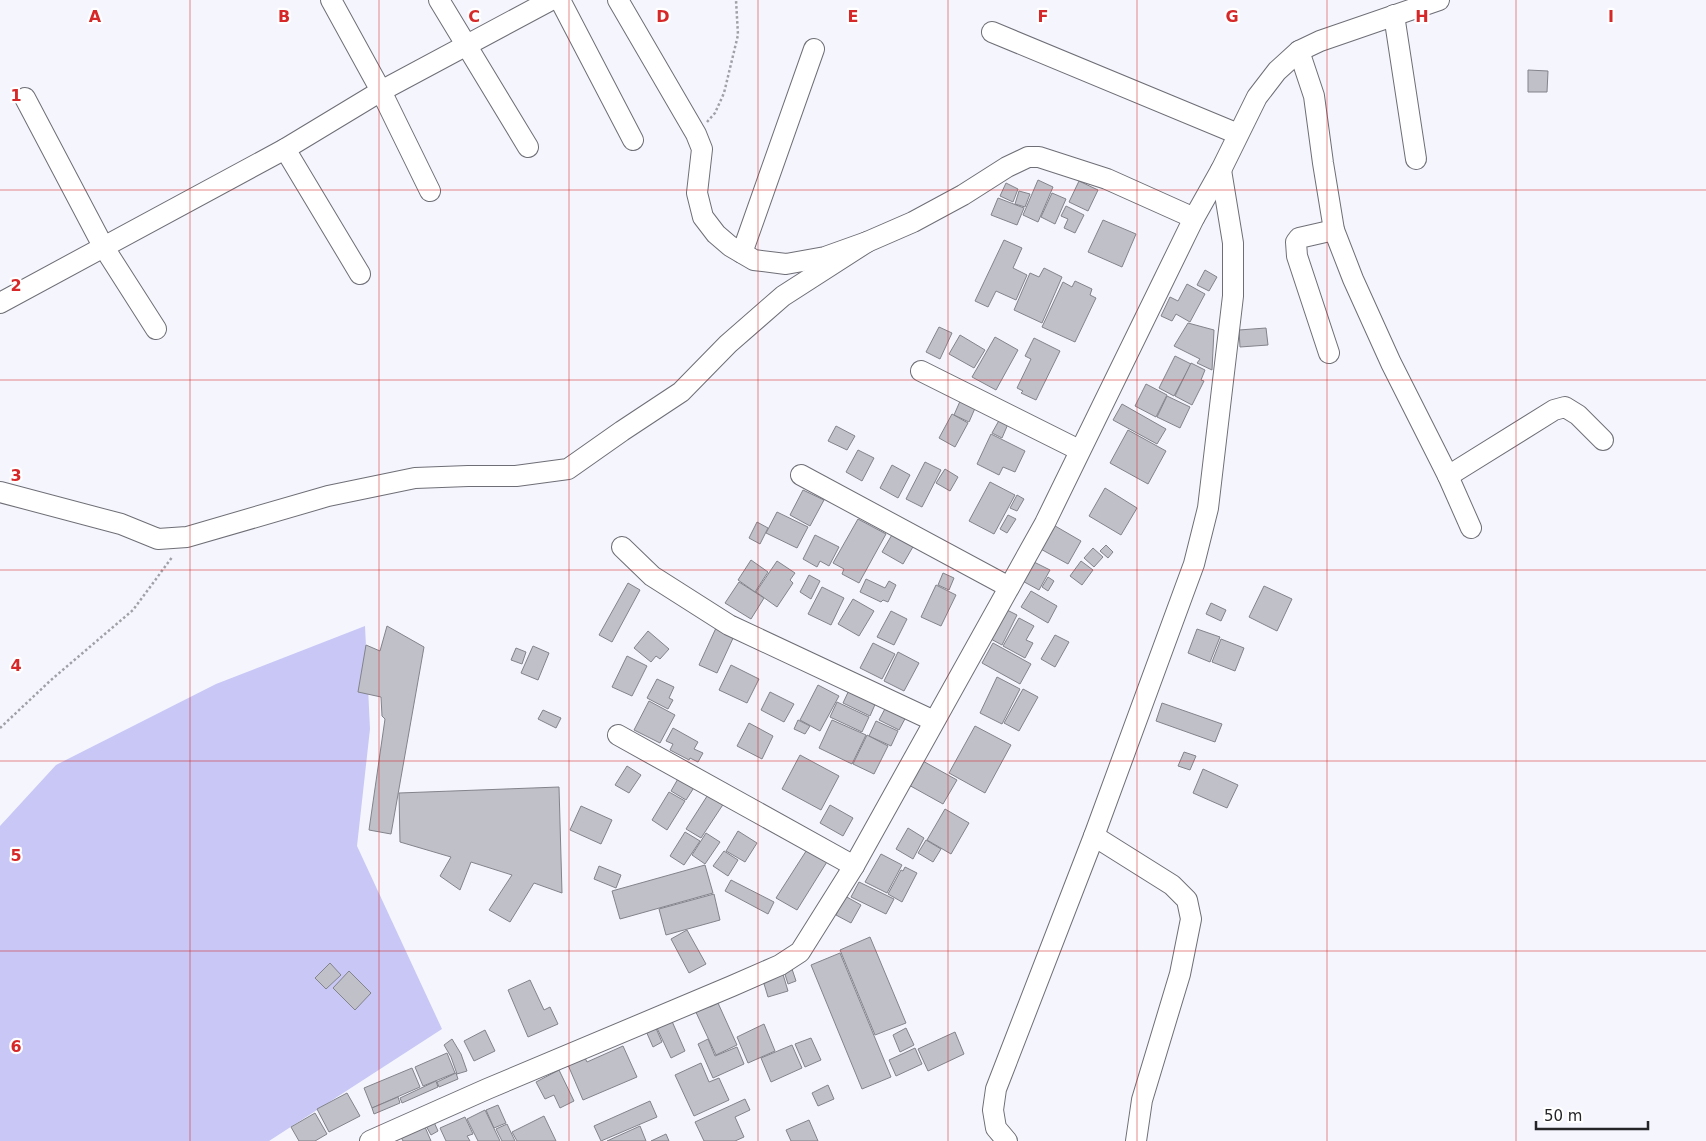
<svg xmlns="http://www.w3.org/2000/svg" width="1706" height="1141" viewBox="0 0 1706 1141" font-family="'DejaVu Sans',sans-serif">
	<rect width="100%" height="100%" fill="#f5f5fe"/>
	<path fill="#c8c7f6" d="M365,626L370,729L357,846L442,1029L269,1141H0V826L56,765L216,684Z"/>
	<g fill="#c0c0c9" stroke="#83838b">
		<path d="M1528,70L1548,71L1547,92H1528Z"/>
		<path d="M1038,180L1053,187L1038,222L1023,215Z"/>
		<path d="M1079,181L1098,190L1088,211L1069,202Z"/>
		<path d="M1006,183L1018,189L1013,202L1000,196Z"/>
		<path d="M1019,191L1030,194L1025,207L1015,204Z"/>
		<path d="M1052,193L1066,199L1055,224L1041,217Z"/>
		<path d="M998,198L1024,208L1017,225L991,215Z"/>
		<path d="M1066,206L1084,215L1075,233L1064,228L1068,219L1061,216Z"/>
		<path d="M1103,220L1136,234L1122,267L1088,252Z"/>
		<path d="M1004,240L1022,248L1013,268L1027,275L1016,300L996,291L988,307L975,301Z"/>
		<path d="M1044,268L1062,277L1042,323L1014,310L1030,273L1039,277Z"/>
		<path d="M1205,270L1217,277L1209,291L1197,285Z"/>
		<path d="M1075,281L1092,289L1090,295L1096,298L1075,342L1042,327L1063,282L1072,287Z"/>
		<path d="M1187,284L1205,294L1190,322L1176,314L1172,321L1161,316L1170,297L1178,301Z"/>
		<path d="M1188,323L1214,330L1212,370L1197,363L1200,359L1174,346Z"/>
		<path d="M939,327L952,333L940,359L926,352Z"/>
		<path d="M1266,328L1268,345L1240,347L1239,330Z"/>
		<path d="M960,335L985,350L974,368L949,354Z"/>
		<path d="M995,337L1018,350L996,390L972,377Z"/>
		<path d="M1034,338L1060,351L1036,400L1021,393L1023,391L1017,388L1031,359L1025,356Z"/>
		<path d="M1175,356L1191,364L1174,396L1159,388Z"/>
		<path d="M1191,363L1205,370L1201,380L1204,381L1192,405L1175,396Z"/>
		<path d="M1146,384L1167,395L1156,417L1135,406Z"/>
		<path d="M1167,396L1190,407L1180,428L1157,417Z"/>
		<path d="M961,399L976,406L969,422L954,415Z"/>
		<path d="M1122,404L1166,429L1157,444L1113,420Z"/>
		<path d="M952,414L968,423L955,447L939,438Z"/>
		<path d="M1002,415L1008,424L1002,438L992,433Z"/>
		<path d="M836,426L855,436L847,450L828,441Z"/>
		<path d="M1128,430L1166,451L1148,484L1110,463Z"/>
		<path d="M991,434L1025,451L1015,472L1003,467L999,475L977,464Z"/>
		<path d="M858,450L874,458L862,481L846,472Z"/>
		<path d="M925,462L941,470L922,507L906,499Z"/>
		<path d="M892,465L910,475L898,498L880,488Z"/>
		<path d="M945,469L958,477L950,491L936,483Z"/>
		<path d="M990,482L1015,495L994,534L969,521Z"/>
		<path d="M1105,488L1137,508L1121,535L1089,516Z"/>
		<path d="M803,490L824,500L810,526L790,515Z"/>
		<path d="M1017,495L1024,499L1017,511L1010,508Z"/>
		<path d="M777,512L808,527L797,548L766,533Z"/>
		<path d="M1008,515L1016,519L1007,533L1000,529Z"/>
		<path d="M858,519L886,534L859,583L842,574L844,569L833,563Z"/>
		<path d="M757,522L768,528L760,544L749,538Z"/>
		<path d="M1050,523L1081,541L1068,564L1037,547Z"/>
		<path d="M893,533L914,545L903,564L882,552Z"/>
		<path d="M815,535L839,547L829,566L820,561L817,567L803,559Z"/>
		<path d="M1106,545L1113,552L1108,558L1100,551Z"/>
		<path d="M1093,548L1103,557L1094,567L1084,558Z"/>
		<path d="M1028,559L1050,570L1039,590L1017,578Z"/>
		<path d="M751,560L768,572L755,592L738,580Z"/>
		<path d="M777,561L795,573L790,580L793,583L777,607L756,592Z"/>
		<path d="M1081,561L1093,570L1082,585L1070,576Z"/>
		<path d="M943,573L954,578L949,590L938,585Z"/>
		<path d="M809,575L820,581L811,599L800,592Z"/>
		<path d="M1048,577L1054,581L1048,591L1042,587Z"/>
		<path d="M866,579L885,588L889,581L896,585L888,602L883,600L881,602L860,592Z"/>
		<path d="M739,582L764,598L751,619L725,603Z"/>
		<path d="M628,583L640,590L612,642L599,635Z"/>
		<path d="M936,585L956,595L941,626L921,617Z"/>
		<path d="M1264,586L1292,599L1277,631L1249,617Z"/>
		<path d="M822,587L844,598L831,625L808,614Z"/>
		<path d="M1031,591L1057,606L1048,623L1021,607Z"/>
		<path d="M853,599L874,611L859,636L838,624Z"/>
		<path d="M1211,603L1226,610L1221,621L1206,614Z"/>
		<path d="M1005,609L1017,615L1002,645L989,638Z"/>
		<path d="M891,611L907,619L894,645L877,637Z"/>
		<path d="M1019,618L1034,626L1026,640L1033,643L1025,658L1003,646Z"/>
		<path d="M387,626L424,647L391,834L369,830L385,719L382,716L381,697L358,692L366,645L380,651Z"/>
		<path d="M716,628L734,636L717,673L699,665Z"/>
		<path d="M1197,629L1220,637L1210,662L1188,653Z"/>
		<path d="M648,631L669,649L660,659L656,656L651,662L634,648Z"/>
		<path d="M1055,635L1069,642L1055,667L1041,659Z"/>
		<path d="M1221,639L1244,648L1235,671L1212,662Z"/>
		<path d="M873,643L895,654L882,679L860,668Z"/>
		<path d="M993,643L1031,664L1020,684L982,663Z"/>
		<path d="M533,646L549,653L538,680L521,673Z"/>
		<path d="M516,648L526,652L522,664L511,660Z"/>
		<path d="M898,652L919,663L904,691L884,681Z"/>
		<path d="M627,656L647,666L632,696L612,687Z"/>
		<path d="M731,665L759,679L747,703L719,690Z"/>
		<path d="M997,677L1020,689L1002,724L980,713Z"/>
		<path d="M657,679L674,687L669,698L673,700L668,709L647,698Z"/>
		<path d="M818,685L839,696L820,731L800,720Z"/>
		<path d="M850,688L877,700L870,716L843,703Z"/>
		<path d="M1023,689L1038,697L1019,731L1004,723Z"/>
		<path d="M770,692L794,704L784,722L761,710Z"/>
		<path d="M649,701L675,715L660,743L634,730Z"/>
		<path d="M837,702L869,717L862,732L830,717Z"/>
		<path d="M1162,703L1222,724L1215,742L1156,721Z"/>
		<path d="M887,705L907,715L899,730L879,720Z"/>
		<path d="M543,710L561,718L556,728L538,719Z"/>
		<path d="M798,720L810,726L805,734L794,729Z"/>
		<path d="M832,720L866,735L852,764L819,748Z"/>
		<path d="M876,721L898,731L891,746L869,736Z"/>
		<path d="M749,723L773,736L762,759L737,746Z"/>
		<path d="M975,726L1011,745L985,793L949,773Z"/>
		<path d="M673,728L698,742L694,749L703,753L698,762L690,758L689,760L670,750L673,744L666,741Z"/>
		<path d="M867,735L888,746L874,774L853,764Z"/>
		<path d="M1184,752L1196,756L1190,770L1178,766Z"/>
		<path d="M800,755L839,776L821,810L782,789Z"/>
		<path d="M921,760L957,780L943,804L907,784Z"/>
		<path d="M627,766L641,775L629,793L615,785Z"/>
		<path d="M1203,769L1238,785L1227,808L1193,793Z"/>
		<path d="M679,777L695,786L686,800L671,791Z"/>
		<path d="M559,787L562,893L534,883L510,922L489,910L512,875L471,862L460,890L440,876L451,857L400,842L399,793Z"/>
		<path d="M711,790L726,800L701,838L686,829Z"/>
		<path d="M669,792L685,801L667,830L652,820Z"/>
		<path d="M830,805L853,818L843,836L820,823Z"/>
		<path d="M581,806L612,820L601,844L570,830Z"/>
		<path d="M945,809L969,823L951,854L927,840Z"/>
		<path d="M908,828L924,838L913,859L896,849Z"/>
		<path d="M738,831L757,843L745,862L726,851Z"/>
		<path d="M685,832L700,841L684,865L670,856Z"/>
		<path d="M706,833L720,842L705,864L692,855Z"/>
		<path d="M926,840L941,849L933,862L918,853Z"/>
		<path d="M810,845L830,857L797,910L776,898Z"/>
		<path d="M724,851L738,860L728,876L713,866Z"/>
		<path d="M881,854L902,865L887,893L865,882Z"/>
		<path d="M705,865L713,893L620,919L612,891Z"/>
		<path d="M599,866L621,875L616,888L594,879Z"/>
		<path d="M905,867L917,873L902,902L888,894L901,870L903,871Z"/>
		<path d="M731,880L774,902L768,914L725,891Z"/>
		<path d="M859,882L894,899L886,914L851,897Z"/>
		<path d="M714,894L720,920L666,935L659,909Z"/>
		<path d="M845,896L861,905L851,923L836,915Z"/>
		<path d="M687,930L706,964L689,973L671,939Z"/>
		<path d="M870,937L906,1023L875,1035L840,950Z"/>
		<path d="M840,953L891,1077L862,1089L811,965Z"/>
		<path d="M330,963L341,975L326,989L315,978Z"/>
		<path d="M791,966L796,981L788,984L783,968Z"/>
		<path d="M349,971L371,993L355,1010L333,988Z"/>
		<path d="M782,971L788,991L768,997L762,977Z"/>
		<path d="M530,980L544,1010L550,1007L558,1024L528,1037L508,990Z"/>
		<path d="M708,1001L710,1007L718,1003L737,1045L716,1055L694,1008Z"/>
		<path d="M671,1019L685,1051L671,1058L656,1026Z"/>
		<path d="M764,1024L775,1051L748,1063L737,1037Z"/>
		<path d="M655,1026L662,1042L653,1047L646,1031Z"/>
		<path d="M906,1028L914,1045L900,1052L893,1035Z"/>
		<path d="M485,1030L495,1051L474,1061L464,1041Z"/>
		<path d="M955,1032L964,1054L928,1071L918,1049Z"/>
		<path d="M811,1038L821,1060L805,1067L795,1044Z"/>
		<path d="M452,1039L461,1054L467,1071L457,1074L451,1057L444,1045Z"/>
		<path d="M708,1039L715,1056L737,1047L744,1064L713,1078L698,1044Z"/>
		<path d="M792,1045L802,1068L771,1082L761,1058Z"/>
		<path d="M623,1046L637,1077L583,1100L568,1065L585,1058L587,1062Z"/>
		<path d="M915,1048L922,1064L896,1076L889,1060Z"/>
		<path d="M447,1053L455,1073L423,1086L415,1067Z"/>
		<path d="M701,1063L709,1082L719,1078L729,1100L694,1116L675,1075Z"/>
		<path d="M412,1068L420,1087L372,1108L364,1088Z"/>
		<path d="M559,1070L574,1101L560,1108L554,1095L545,1099L536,1082Z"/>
		<path d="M456,1073L458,1079L439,1087L437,1082Z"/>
		<path d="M436,1081L438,1087L402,1103L400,1098Z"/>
		<path d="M828,1085L834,1099L818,1106L812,1093Z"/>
		<path d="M347,1093L360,1116L329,1132L317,1109Z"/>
		<path d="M398,1097L400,1103L374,1114L372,1108Z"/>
		<path d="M745,1099L750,1110L735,1117L744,1137L735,1141H704L695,1122Z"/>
		<path d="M650,1101L657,1117L601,1141L594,1126Z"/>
		<path d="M498,1105L506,1123L494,1128L486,1110Z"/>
		<path d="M485,1110L500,1141H478L467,1119Z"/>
		<path d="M315,1113L327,1134L315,1141H299L291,1127Z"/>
		<path d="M544,1116L556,1141H517L512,1132Z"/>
		<path d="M465,1117L473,1134L467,1136L470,1141H446L440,1128Z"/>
		<path d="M433,1120L438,1131L431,1135L425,1124Z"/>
		<path d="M809,1120L818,1141H791L786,1130Z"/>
		<path d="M507,1124L515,1141H502L496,1129Z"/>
		<path d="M640,1126L646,1141H607Z"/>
		<path d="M425,1127L431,1141H403L401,1137Z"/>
		<path d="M666,1134L669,1141H651Z"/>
	</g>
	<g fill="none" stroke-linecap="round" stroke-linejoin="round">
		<g stroke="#6e6e76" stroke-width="22">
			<g id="minor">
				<path d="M331,0L381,91L430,191"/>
				<path d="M439,0L528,147"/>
				<path d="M560,0L633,140"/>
				<path d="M618,0L696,134L702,149L697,193L703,217L716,234L730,246L754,260L786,264L825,257L867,242L913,222L963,195L1007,167L1028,157H1039L1107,179L1194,218"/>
				<path d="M1394,15L1416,159"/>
				<path d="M992,32L1238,134"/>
				<path d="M1299,51L1314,96L1323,163L1334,230L1353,279L1391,363L1448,476L1471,528"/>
				<path d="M25,98L103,246L156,329"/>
				<path d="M285,149L360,274"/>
				<path d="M742,253L814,49"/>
				<path d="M0,303L285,149L381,91L551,0"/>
				<path d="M1329,353L1297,256L1296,242L1299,238L1334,230"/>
				<path d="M921,371L1079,450"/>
				<path d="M801,475L1009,587"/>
				<path d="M1448,476L1554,410L1565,407L1578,415L1603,440"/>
				<path d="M0,492L121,524L158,539L187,537L328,496L415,478L468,476H516L568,469L622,431L681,392L728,344L783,296L867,242"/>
				<path d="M622,547L652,576L729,625L934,721"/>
				<path d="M618,735L854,866"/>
				<path d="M1094,836L1172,885L1187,900L1191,919L1180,974L1142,1100L1136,1141"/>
				<path d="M370,1141L487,1089L732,986L780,965L800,952L854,866L1045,523L1194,218L1221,170L1257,97L1277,71L1299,51L1320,41L1439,0"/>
				<path d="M1007,1141L996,1128L993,1110L996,1089L1094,836L1194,564L1208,508L1233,296V243L1221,170"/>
			</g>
		</g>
		<g stroke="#a0a0a7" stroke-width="2.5" stroke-dasharray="2.5 2.5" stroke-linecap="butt">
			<path d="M707,122L715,113L724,93L738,35L736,0"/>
			<path d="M0,728L51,680L133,610L173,556"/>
		</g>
		<use href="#minor" stroke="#fff" stroke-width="20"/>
	</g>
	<path fill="none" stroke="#d62828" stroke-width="1" stroke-opacity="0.55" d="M190,0V1141M379,0V1141M569,0V1141M758,0V1141M948,0V1141M1137,0V1141M1327,0V1141M1516,0V1141M0,190H1706M0,380H1706M0,570H1706M0,761H1706M0,951H1706"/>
	<g font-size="16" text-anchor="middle" font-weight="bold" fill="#d62828" stroke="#fff" stroke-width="4.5" stroke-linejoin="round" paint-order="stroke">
		<text x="95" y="22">A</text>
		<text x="284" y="22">B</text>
		<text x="474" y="22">C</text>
		<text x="663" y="22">D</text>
		<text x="853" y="22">E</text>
		<text x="1043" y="22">F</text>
		<text x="1232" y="22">G</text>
		<text x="1422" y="22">H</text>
		<text x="1611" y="22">I</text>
		<text x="16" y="101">1</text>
		<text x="16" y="291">2</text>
		<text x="16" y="481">3</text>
		<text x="16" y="671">4</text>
		<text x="16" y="861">5</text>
		<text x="16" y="1052">6</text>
	</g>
	<path d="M1536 1121v8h112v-8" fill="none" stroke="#252528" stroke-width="2.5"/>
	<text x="1544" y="1121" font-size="15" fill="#252528" stroke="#ffffff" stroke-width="4" paint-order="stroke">50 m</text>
</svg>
